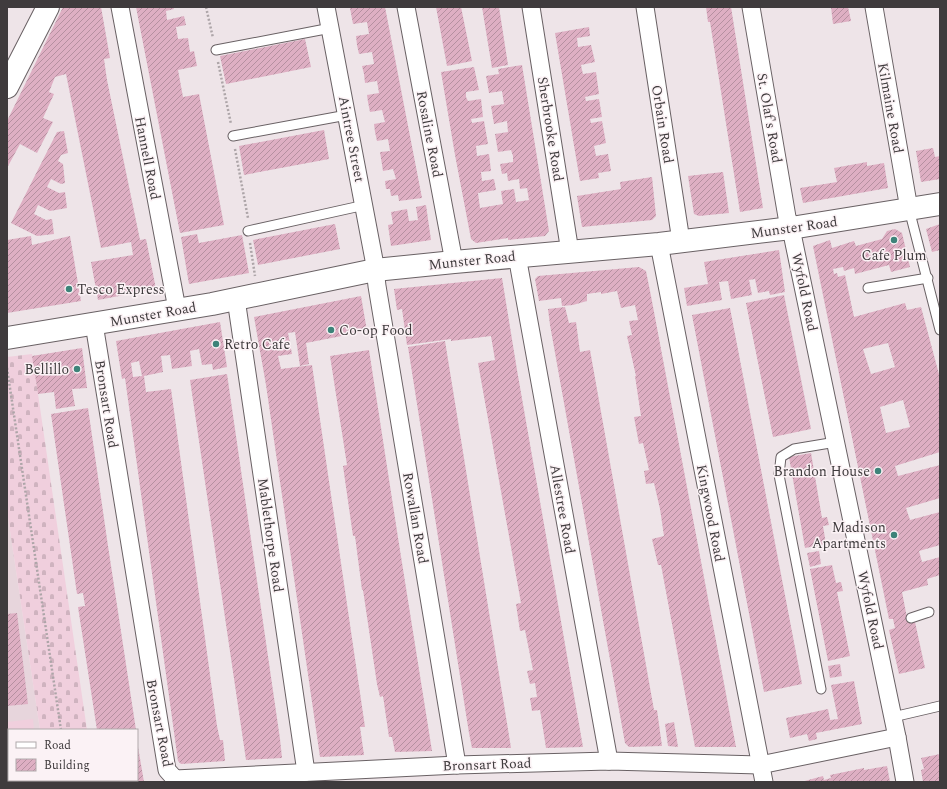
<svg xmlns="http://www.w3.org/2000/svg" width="947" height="789" viewBox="0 0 947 789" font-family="Spectral,serif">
	<defs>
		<pattern id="cemetery-stones" width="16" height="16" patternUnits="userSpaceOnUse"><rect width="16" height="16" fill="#f0cfdd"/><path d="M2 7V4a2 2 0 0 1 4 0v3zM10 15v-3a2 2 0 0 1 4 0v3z" fill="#cfb3bf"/></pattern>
		<pattern id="building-hatch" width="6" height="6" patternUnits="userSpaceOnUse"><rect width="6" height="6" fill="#deafc3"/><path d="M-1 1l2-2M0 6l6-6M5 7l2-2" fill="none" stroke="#b590a0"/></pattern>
	</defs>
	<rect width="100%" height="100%" fill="#eee4e8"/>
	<path fill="#e7d5dc" d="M7,511L40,730H9V780H47V782H7Z"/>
	<path fill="#f0cfdd" d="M33,719L34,730H9V780H40V782H7V722Z"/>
	<path fill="url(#cemetery-stones)" d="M32,354L38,394L87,730H40L7,511V357Z"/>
	<g fill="url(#building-hatch)" fill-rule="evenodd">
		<path d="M63,7H101L110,58L104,59L107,80L140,240L146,239L156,289L98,300L91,262L133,255L131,242L101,248L66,74L55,77L49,92L54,94L43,118L53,122L37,153L20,144L7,168V121Z"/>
		<path d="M136,7H173L174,9L166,11L167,20L184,16L186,25L176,27L178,39L188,38L190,52L194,51L197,66L178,70L183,97L199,94L224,225L180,233Z"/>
		<path d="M385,7L422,198L399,201L398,195L391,196L390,189H386L385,181L396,179L393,169L383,171L380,152L390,151L388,139L377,141L375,132L374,124L385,122L382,110L370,112L368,102L367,95L379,93L377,81L365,83L364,74L362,66L374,64L372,52L359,54L357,45L356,36L369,34L367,22L353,24L350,8Z"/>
		<path d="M436,7H461L472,61L447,66Z"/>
		<path d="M482,7H499L508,65L492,68Z"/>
		<path d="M706,7H731L763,208L740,212L710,22H708Z"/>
		<path d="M831,7H848L851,21L833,24Z"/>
		<path d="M589,27L590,36L577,38L578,47L591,45L595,62L581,65L582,70L583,74L596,72L599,94L585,97L586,101L599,99L602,117L590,119L591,123L602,121L606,143L594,146L596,156L608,154L611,171L598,173L599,178L580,181L555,33Z"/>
		<path d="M305,39L311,67L226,84L220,56Z"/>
		<path d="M522,65L549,231L545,236L508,240V238L476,243L471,239L455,155L441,72L474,67L479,90L466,92V97L468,101L481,99L483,117L471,119L472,123L484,121L488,144L476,146L477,156L489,154L491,171L481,172L482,181L494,179L496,190L478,193L480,208L503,204L501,191L514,189L516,202L529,200L527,188L520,189L519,179L508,181L507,173L502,174L500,164L513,162V156L511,150L498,152L495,134L508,132L507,121L494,124L491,106L504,104L502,91L489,93L486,76L499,74L498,69Z"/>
		<path d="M324,130L329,159L244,175L239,146Z"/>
		<path d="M64,131L68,153L61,155L58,161L63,164L65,183L61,184L51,179L47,187L59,193L65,192L67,208L50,211L38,205L34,214L46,220L52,219L54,234L37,236L11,223L57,132Z"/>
		<path d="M933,148L935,157L940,156V179L921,182L916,151Z"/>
		<path d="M867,162V166L884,163L888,188L803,203L800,188L837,182L834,168Z"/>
		<path d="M723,172L729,213L699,216L694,214L688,176Z"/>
		<path d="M652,177L656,216L652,220L582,227L577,196L621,189L620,182Z"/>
		<path d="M426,205L431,240L391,246L388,225L393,224L391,212L407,209L409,221L418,220L416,207Z"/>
		<path d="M335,224L340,249L258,265L253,240Z"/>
		<path d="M940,224V250L932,252L926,229Z"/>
		<path d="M895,229L902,233L910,267L891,272L889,265L855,274L854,268L844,271L843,267L833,269L834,274L837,273L838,277L845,275L854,317L905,303L907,310L921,307L940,378V452L895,466L898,476L940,465V498L906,508L910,520L940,512V545L919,551L922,562L940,557V575L927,579L928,585L902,592L908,623L915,622L925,668L899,674L889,630L895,628L893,619H889L813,246L830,240L832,248L854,241L856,246L882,239L887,231ZM888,343L895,367L871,374L863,349ZM903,400L910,427L886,433L880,407Z"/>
		<path d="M197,234L199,243L242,235L249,273L189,284L181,237Z"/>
		<path d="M31,236L32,245L70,236L81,301L7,313V240Z"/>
		<path d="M779,250L785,292L770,295L769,291L758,293L755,279L749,280L752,295L731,299L728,281L719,282L722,300L687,306L684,288L708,284L704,262Z"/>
		<path d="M639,267L646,271L651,296L736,747H695L661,565H658L652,539L664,536L660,509L654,483L646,484L644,471L649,470L643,443L639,444L634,417L641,416L635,376H636L627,336L632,335L629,321L638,320L635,305L621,308L617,291L601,294V292L587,294V301L573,305L562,306L561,298L539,301L535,279L538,276Z"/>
		<path d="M502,278L517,370L583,747L546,748L540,710L532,711L530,698L537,697L535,683L530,684L527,671L533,670L525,630L520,631L516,604L521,603L478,363L495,360L491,336L451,341V339L407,345L402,309L397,310L394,289Z"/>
		<path d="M784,295L811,429L773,437L746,303Z"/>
		<path d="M361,296L367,331L306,343L309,364L300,366L295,332L288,333L292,354L278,356L281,369L312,365L365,727H360L364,755L320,757L266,385L254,317Z"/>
		<path d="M565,307L569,323L576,322L580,352L590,350L654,710H657L662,746L629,747L625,743L550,325L548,309Z"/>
		<path d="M730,308L802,684L764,692L692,315Z"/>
		<path d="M220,322L227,367L213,370L212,364L202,365L199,349L190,351L192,366L172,369L170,355L161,356L163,372L144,376L146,392L171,389L217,726L220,740H223L225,761L181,764L178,761L125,378L122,379L116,341ZM139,361L142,376L133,377L131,363Z"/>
		<path d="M445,341L511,748H472L469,733L408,347Z"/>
		<path d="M82,348L87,388L72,389L75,406L56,409L54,392L38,394L32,356Z"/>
		<path d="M369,350L399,544L432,751L395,752L392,737H389L383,696L380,697L377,684L363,590H362L355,536H353L343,466L347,465L330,356Z"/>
		<path d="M227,374L280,739L282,758L246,760L190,380Z"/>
		<path d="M88,408L108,546L136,730H97L78,607L85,606L83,593L77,594L51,414Z"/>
		<path d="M811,453L822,518L827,517L829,525L823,526L826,544L805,548L789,457Z"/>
		<path d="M819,551L821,564L810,567L807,553Z"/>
		<path d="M832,565L836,583L841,582L843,591L837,592L850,656L828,661L810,569Z"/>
		<path d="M17,613L28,704L7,706V614Z"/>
		<path d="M840,664L842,676L830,678L828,666Z"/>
		<path d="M854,681L862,724L816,733L817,739L809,741L807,734L790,738L786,718L828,709L830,720L838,719L831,685Z"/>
		<path d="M674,722L678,747L668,746L665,724Z"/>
		<path d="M137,741L144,782H105V780H137Z"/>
		<path d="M940,754V782H923L921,770L924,769L921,758Z"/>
		<path d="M887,766L890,782H801L823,776L824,780L831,778L830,775L864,768V770Z"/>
	</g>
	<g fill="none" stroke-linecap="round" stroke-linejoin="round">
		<g stroke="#696164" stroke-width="11">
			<g id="lane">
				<path d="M216,50L331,28"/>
				<path d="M233,136L347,115"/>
				<path d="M909,209L940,330"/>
				<path d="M248,231L365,205"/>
				<path d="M868,288L928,278"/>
				<path d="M911,618L929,612"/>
				<path d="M821,689L779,475L781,457L794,449L836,442"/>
				<path d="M893,717L940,706"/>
			</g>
		</g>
		<g stroke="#696164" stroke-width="19">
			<g id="street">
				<path d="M120,7L177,309"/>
				<path d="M326,7L374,260L377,286L457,765"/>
				<path d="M406,7L454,262"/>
				<path d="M531,7L570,252"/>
				<path d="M645,7L681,241"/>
				<path d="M874,7L909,209"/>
				<path d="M659,244L764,782"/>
				<path d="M517,256L609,761"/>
				<path d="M236,299L306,772"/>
				<path d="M94,324L167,770L175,779L457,765L609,761L760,765L897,737L794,243L791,228L787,217L751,7"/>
				<path d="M897,737L905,782"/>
			</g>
		</g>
		<g stroke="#696164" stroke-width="24">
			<path id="secondary" d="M7,338L212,304L375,270L454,262L659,244L791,228L940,204"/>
		</g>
		<g stroke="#696164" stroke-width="24">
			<path id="primary" d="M7,87L48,7"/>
		</g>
		<g stroke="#ada5a8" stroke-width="2.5" stroke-dasharray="2 2" stroke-linecap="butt">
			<path d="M206,7L213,38"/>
			<path d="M218,62L231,124"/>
			<path d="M235,149L248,218"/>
			<path d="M250,243L255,276"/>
			<path d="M7,368L61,730"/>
			<path d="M69,780V782"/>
		</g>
		<use href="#lane" stroke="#fff" stroke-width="9"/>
		<use href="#street" stroke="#fff" stroke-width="17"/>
		<use href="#secondary" stroke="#fff" stroke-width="22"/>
		<use href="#primary" stroke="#fff" stroke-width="22"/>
	</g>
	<g fill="#3d8379" stroke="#fbf2f5" stroke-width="1.5">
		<circle cx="894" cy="240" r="4"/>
		<circle cx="69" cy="289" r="4"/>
		<circle cx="331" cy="330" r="4"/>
		<circle cx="216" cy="344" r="4"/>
		<circle cx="77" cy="369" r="4"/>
		<circle cx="878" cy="471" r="4"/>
		<circle cx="894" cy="535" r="4"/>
	</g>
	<g text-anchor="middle" stroke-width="3" stroke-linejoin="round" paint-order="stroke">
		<g font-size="14" fill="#3f3b3d" stroke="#fbf2f5">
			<text transform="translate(891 108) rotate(80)" y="5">Kilmaine Road</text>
			<text transform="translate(770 118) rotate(80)" y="5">St. Olaf's Road</text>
			<text transform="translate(663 124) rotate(81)" y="5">Orbain Road</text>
			<text transform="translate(551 129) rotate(81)" y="5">Sherbrooke Road</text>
			<text transform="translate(430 134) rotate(79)" y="5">Rosaline Road</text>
			<text transform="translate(352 139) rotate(79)" y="5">Aintree Street</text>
			<text transform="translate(148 158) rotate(79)" y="5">Hannell Road</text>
			<text transform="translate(794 227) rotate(-8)" y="5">Munster Road</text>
			<text transform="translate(472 260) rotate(-6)" y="5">Munster Road</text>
			<text transform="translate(805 292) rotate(78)" y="5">Wyfold Road</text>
			<text transform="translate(153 314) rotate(-10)" y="5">Munster Road</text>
			<text transform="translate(107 404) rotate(81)" y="5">Bronsart Road</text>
			<text transform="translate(563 509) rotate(80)" y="5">Allestree Road</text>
			<text transform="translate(711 513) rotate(79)" y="5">Kingwood Road</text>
			<text transform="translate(416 518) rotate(80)" y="5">Rowallan Road</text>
			<text transform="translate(271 535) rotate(82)" y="5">Mablethorpe Road</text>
			<text transform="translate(871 610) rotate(78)" y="5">Wyfold Road</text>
			<text transform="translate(160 723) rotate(79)" y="5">Bronsart Road</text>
			<text transform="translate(487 764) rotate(-2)" y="5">Bronsart Road</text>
		</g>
		<g font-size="14" fill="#3f3b3d" stroke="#fbf2f5" text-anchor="start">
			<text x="894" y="260" text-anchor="middle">Cafe Plum</text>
			<text x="77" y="294">Tesco Express</text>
			<text x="339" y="335">Co-op Food</text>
			<text x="224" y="349">Retro Cafe</text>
			<text x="69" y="374" text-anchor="end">Bellillo</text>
			<text x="870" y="476" text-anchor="end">Brandon House</text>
			<text x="886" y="532" text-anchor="end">Madison<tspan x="886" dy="16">Apartments</tspan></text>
		</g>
	</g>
	<rect width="947" height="789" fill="none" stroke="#3f3b3d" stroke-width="16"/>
	<rect x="8" y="729" width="130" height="52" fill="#fbf2f5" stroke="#b0a9ab"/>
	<rect x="16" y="742" width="20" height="6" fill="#ffffff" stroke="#b0a9ab"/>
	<text x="44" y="749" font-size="12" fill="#3f3b3d">Road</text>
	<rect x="16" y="759" width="20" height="12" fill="url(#building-hatch)" stroke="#b0a9ab"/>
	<text x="44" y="769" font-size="12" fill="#3f3b3d">Building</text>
</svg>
